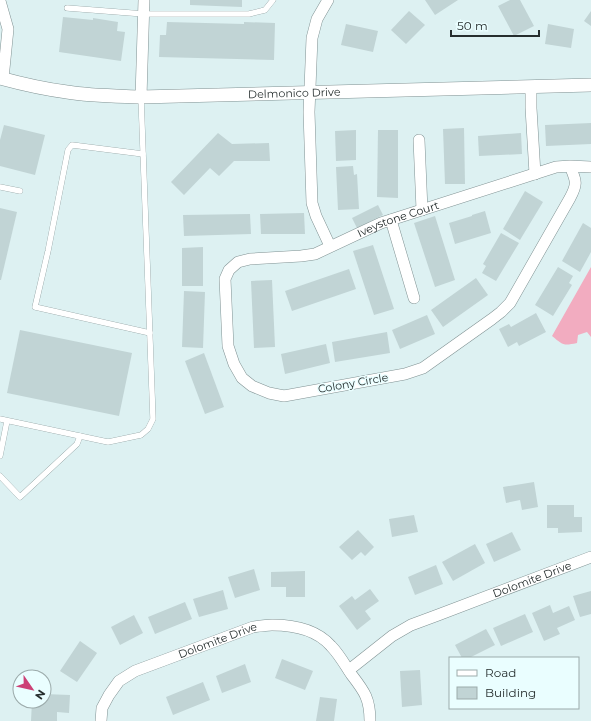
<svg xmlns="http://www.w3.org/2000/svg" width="591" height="721" viewBox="0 0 591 721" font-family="Montserrat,sans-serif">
	<rect width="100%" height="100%" fill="#ddf1f2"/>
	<path fill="#f2acc0" d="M591,267V337L587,332L578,335L577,343C563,346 563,345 552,336Z"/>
	<g fill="#c1d4d5">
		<path d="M190,0H242V7L190,5Z"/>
		<path d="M425,0H458L435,15Z"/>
		<path d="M510,0H520L534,26L514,36L498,6Z"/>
		<path d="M409,11L425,25L406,44L391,30Z"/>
		<path d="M591,11V26L584,21Z"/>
		<path d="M63,17L93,20V18L118,22L117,31L125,32L121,61L59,52Z"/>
		<path d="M167,22L244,24V22L275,23L274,60L159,57L160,35H166Z"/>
		<path d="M346,24L378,31L373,52L341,45Z"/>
		<path d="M548,24L574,29L571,48L545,44Z"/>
		<path d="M591,123V144L546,146L545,125Z"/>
		<path d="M4,125L45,135L35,175L0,166V140Z"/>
		<path d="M464,128L465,184H445L443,129Z"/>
		<path d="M356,130V160L336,161L335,131Z"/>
		<path d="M378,130H398V198L377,197Z"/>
		<path d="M218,133L232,144L269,143L270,161H234L219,176L210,168L184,195L171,182Z"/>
		<path d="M521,133L522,154L479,156L478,136Z"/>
		<path d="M353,166L354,175L357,174L359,209L338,210L336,167Z"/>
		<path d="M525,191L543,202L520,240L503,229Z"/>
		<path d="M378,205L383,215L357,228L352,218Z"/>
		<path d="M0,208L17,212L1,280H0Z"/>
		<path d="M485,211L491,233L455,244L449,223L472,216V215Z"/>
		<path d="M304,213L305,234H261L260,214Z"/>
		<path d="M250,214L251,234L184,236L183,215Z"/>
		<path d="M435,216L455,280L435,287L414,223Z"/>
		<path d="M583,223L591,228V252L580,272L562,261Z"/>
		<path d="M501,233L519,243L496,281L482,273L486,266L483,264Z"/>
		<path d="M373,245L394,309L374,315L353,251Z"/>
		<path d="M203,247V286H182V248Z"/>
		<path d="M558,267L573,276L569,283L572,285L553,316L535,305Z"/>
		<path d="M349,269L356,289L292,311L285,291Z"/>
		<path d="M476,278L488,295L443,327L431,310Z"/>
		<path d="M272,280L275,347L254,348L251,281Z"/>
		<path d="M184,291L205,292L203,348L182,347Z"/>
		<path d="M536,313L546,332L519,346L517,342L508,347L499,329L509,324L511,327Z"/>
		<path d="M427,315L435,334L400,349L392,330Z"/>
		<path d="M20,330L132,353L119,416L7,393Z"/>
		<path d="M387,332L390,353L335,362L332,342Z"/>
		<path d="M326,344L330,363L285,374L281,354Z"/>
		<path d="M204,353L224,407L205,414L185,361Z"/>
		<path d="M534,482L538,507L522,510L520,500L506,503L503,487Z"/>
		<path d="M547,505H574V517H582V532L558,533V528H547Z"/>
		<path d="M414,515L418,532L392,537L389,519Z"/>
		<path d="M358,530L374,547L365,556L361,552L352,560L339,547Z"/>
		<path d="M512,532L521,550L494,562L486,544Z"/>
		<path d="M475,544L485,563L453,581L442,562Z"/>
		<path d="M436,565L443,584L415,595L408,577Z"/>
		<path d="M254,569L260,590L235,598L228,577Z"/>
		<path d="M305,571V597H286V587H271V572Z"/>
		<path d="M370,589L379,601L365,611L371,619L357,630L339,606L352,596L355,600Z"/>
		<path d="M223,590L228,609L199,617L193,599Z"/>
		<path d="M591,591V614L580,617L573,596Z"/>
		<path d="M185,602L192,619L155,634L148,617Z"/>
		<path d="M550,605L553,613L569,606L575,620L557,628L560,634L544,641L532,613Z"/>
		<path d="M525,614L533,632L501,646L493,628Z"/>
		<path d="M134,615L143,633L120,645L111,627Z"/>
		<path d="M486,629L495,645L469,658H462L455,645Z"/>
		<path d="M80,641L97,653L77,682L60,671Z"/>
		<path d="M282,659L313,671L305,690L275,678Z"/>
		<path d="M245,664L251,682L222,693L216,676Z"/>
		<path d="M420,670L422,705L402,707L400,671Z"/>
		<path d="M203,682L210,700L173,715L166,697Z"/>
		<path d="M44,694L70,695L69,713L57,712V721H31L32,701H44Z"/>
		<path d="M320,697L337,699L334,721H316Z"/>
	</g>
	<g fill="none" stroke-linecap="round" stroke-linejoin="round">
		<g stroke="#809293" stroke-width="6">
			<g id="service">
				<path d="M67,8L144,14H249L265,10L273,0"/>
				<path d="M143,154L72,145L68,150L48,251L35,307L150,333"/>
				<path d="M0,187L20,191"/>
				<path d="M0,419L108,442L141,435L148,429L153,419L141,97"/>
				<path d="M0,456L7,421"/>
				<path d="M0,476L20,497L77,444L80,436"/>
			</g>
		</g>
		<g stroke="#809293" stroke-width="12">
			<g id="minor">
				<path d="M328,0L317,19L312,38L309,112L312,203L316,216L330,246"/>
				<path d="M0,1L8,29L3,79"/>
				<path d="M531,87V108L535,174"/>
				<path d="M141,97L144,0"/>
				<path d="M419,140L422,210"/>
				<path id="s1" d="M570,166C576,181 578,183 570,198L510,303L501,312L492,319L423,368L405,374L284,396L269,393L252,386L242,378L234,364L228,346L225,279L229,270L238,262L250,259L301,256L315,254L381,223L556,167L570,166L591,167"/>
				<path d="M391,220L414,298"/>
				<path id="s2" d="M349,670L392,636L411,625L438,615L591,557"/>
				<path id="s3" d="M101,721L102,708L109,695L119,681L135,671L253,627C260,626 266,625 272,625C293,625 317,630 331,646C339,654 345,665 351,674C364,691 370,698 370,721"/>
			</g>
		</g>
		<g stroke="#809293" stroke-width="14">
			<g id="tertiary">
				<path id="s4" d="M0,78C22,84 44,89 67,92C91,96 117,96 141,97L591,85"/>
			</g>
		</g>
		<use href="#service" stroke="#fff" stroke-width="5.5"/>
		<use href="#minor" stroke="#fff" stroke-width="11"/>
		<use href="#tertiary" stroke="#fff" stroke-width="13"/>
	</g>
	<g text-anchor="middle" stroke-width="3" stroke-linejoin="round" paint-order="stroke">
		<g font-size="11" fill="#262e2e" stroke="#eafeff">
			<text dy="4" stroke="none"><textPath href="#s4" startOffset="296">Delmonico Drive</textPath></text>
			<text dy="4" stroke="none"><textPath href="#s1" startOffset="744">Iveystone Court</textPath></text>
			<text transform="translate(353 383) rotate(-10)" y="4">Colony Circle</text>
			<text dy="4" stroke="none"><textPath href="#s2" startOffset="206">Dolomite Drive</textPath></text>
			<text dy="4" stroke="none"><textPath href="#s3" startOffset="152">Dolomite Drive</textPath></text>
		</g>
	</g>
	<rect x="449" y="657" width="130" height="52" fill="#eafeff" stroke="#9cabab"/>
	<rect x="457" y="670" width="20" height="6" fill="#ffffff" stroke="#9cabab"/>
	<text x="485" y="677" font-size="12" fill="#262e2e">Road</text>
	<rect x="457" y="687" width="20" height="12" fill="#c1d4d5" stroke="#9cabab"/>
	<text x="485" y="697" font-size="12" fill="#262e2e">Building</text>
	<g transform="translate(32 689) rotate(124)"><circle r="19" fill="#eafeff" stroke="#9cabab"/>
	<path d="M0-3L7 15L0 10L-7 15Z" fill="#cc4176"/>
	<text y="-6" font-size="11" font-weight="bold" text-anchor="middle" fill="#262e2e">N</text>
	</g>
	<path d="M451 30v6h88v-6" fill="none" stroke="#262e2e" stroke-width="2"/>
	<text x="457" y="30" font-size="12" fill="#262e2e" stroke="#eafeff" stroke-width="3" paint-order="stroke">50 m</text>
</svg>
